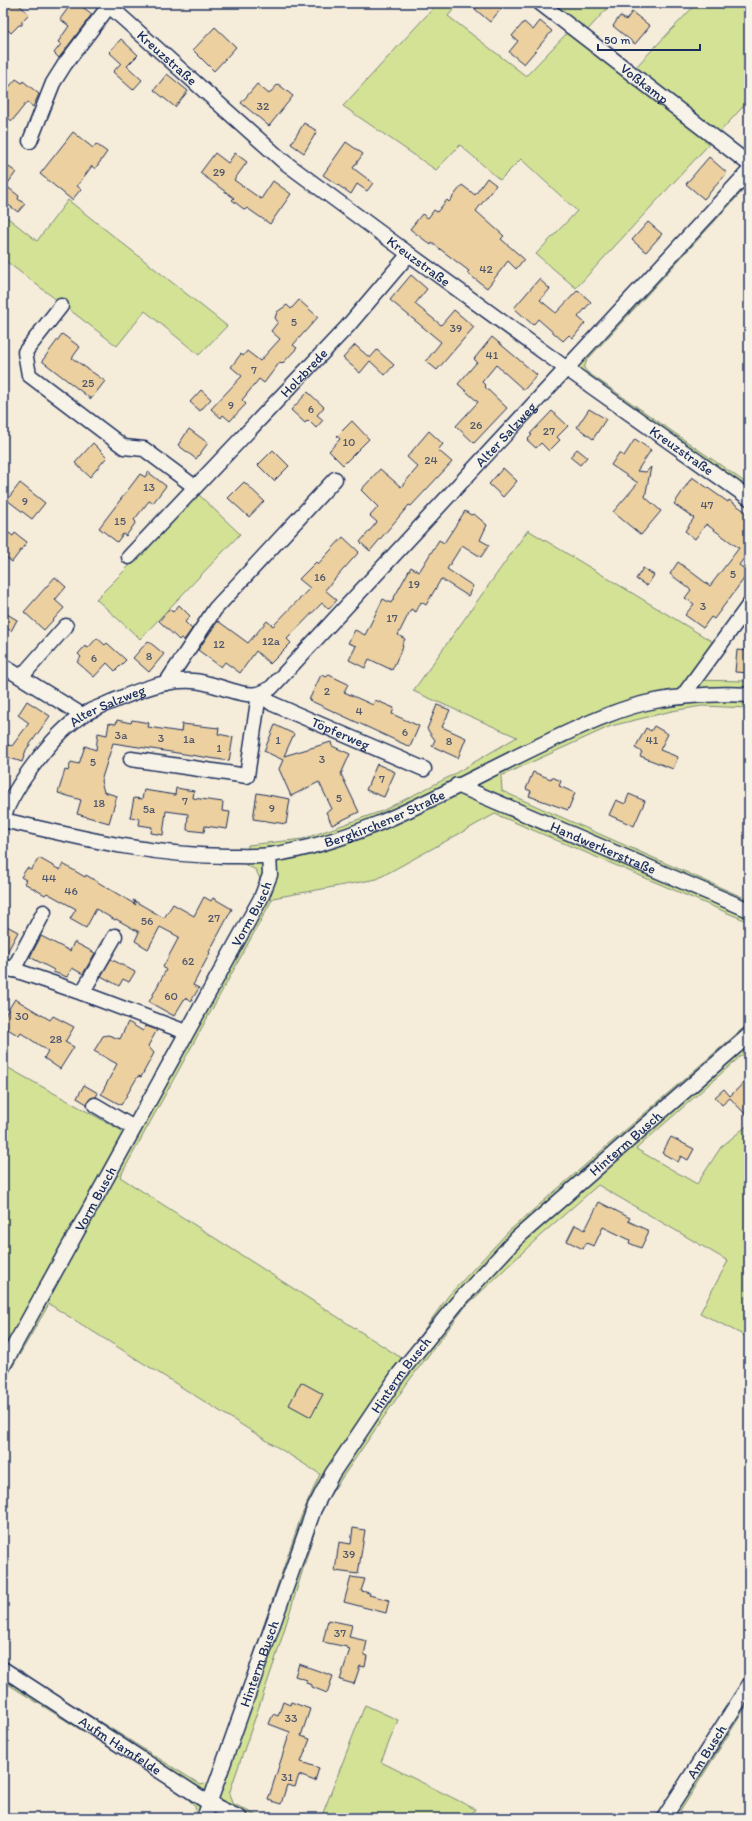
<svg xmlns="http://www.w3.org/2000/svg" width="752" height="1821" viewBox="0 0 752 1821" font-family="Itim,sans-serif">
	<rect width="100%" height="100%" fill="#f5ecda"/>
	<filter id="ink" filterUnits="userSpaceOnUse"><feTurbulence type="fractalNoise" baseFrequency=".025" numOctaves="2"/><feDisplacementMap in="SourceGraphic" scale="8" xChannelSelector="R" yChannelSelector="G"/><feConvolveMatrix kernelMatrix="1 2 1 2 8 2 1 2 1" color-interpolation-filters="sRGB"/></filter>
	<g filter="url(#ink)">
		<g fill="#d4e295" stroke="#78887a">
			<path d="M438,3H459L448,16L526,76L568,32L532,3H612L585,33L633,70L697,3H749V100L717,135L749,158V184L587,360L584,368L587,372L749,485V505L555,370L744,168L712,141L576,288L536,254L577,211L521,159L500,180L460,145L436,170L343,106Z"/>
			<path d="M68,200L227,326L199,355L145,311L117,346L3,259V214L37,241Z"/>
			<path d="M197,493L240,534L140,639L96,599L133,562Z"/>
			<path d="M528,530L713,642L686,680L749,681V708L702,706L672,711L611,726L501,776L502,791L749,900V922L495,814L377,879L273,898L120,1177L403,1359L449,1295L509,1231L749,1023V1059L744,1054L742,1055L636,1149L697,1184L721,1147L749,1124V1338L700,1313L728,1261L598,1185L541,1235L465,1307L408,1382L328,1498L319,1517L275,1660L229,1794L232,1803L261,1818H198L195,1807L186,1796L3,1681V1661L201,1785L210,1782L301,1517L320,1474L49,1304L3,1383V1065L124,1132L259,889L260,879L256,870L246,865L248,845L303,839L382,811L449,777L517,737L413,691Z"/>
			<path d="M749,1674V1702L676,1818H658Z"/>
			<path d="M365,1705L398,1720L381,1762L475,1809L470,1818H321Z"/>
		</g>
		<g fill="#ecd0a0" stroke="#1b2f5e">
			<path d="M3,3H17L29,14L22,21V25H19L11,33L3,25Z"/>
			<path d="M72,3H77L92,14L59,58L54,53L61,44L58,42L69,26L60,19Z"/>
			<path d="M481,3H506L490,22L475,9Z"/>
			<path d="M632,12L650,26L635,44L613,26L620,16L626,20Z"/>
			<path d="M540,21L552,31L524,64L509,52L518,41L512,36L524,22L533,30Z"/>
			<path d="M215,27L236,47L214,71L193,50Z"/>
			<path d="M121,39L138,55L127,66L142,80L133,90L113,72L121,63L109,52Z"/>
			<path d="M167,74L188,91L175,107L154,90Z"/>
			<path d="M16,79L22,83L23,81L39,94L33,107L27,102L12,121L3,114V94Z"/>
			<path d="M257,84L269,94L278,84L293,96L269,126L241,103Z"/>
			<path d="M304,123L317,131L304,153L291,144Z"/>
			<path d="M73,132L93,148L96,144L107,152L95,169L92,166L77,186L81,189L72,200L40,174Z"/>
			<path d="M346,142L363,154L353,168L373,183L367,191L357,184L351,194L323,175Z"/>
			<path d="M215,153L228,163L235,153L247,162L234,180L261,199L273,181L291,194L270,224L247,208L245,210L232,200L234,198L200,173Z"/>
			<path d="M709,157L727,173L704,199L686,184Z"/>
			<path d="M3,163L16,172L6,186L19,196L18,199L25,204L18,212L3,201Z"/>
			<path d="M487,178L496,185L476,211L504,236L501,239L524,259L516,269L508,261L487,288L467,273L469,271L432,243L431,245L410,229L422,214L428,218L434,210L437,212L447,200L449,202L462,185L475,195Z"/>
			<path d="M648,222L662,234L646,252L632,240Z"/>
			<path d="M411,275L427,289L415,304L441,325L454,310L474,327L437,370L426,361L441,342L390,300Z"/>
			<path d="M539,279L550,289L540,300L556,313L578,290L591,302L578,317L585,323L573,338L569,335L563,341L538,319L533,325L514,308Z"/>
			<path d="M299,300L318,317L293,345L297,348L282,364L280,362L264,383L259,379L242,400L246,404L230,421L223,415L221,418L211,409L242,376L231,367L241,354L243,356L247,351L260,361L280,339L271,331L278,322L275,318L277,312L287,305L291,309Z"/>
			<path d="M62,334L80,347L72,358L105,381L91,399L42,361Z"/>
			<path d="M492,337L537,375L524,390L496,365L482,382L486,386L485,387L507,408L474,443L456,426L478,402L458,384L477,362L474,359Z"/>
			<path d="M355,345L370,358L377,350L394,365L385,375L370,361L360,373L343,358Z"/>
			<path d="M201,390L211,399L200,411L190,402Z"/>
			<path d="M308,392L324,407L317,415L323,420L316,428L308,420L305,423L291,410Z"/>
			<path d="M589,409L606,419L593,439L577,427Z"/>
			<path d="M552,411L568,426L557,437L560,440L549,451L541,443L536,448L527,440L532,435L530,434Z"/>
			<path d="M352,421L369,439L343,465L329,451L340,439L337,436Z"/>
			<path d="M189,429L208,443L196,459L178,445Z"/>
			<path d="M429,431L443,444L438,450L452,462L411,506L409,505L370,551L360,542L377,522L370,516L378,507L361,490L380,469L401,487L418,467L407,457Z"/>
			<path d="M635,439L651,450L637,471L646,472L651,467L645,497L661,511L641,535L613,512L638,483L611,465L619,453L624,456Z"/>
			<path d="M93,443L107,457L90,477L75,463Z"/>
			<path d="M577,449L587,457L580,465L570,457Z"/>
			<path d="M273,450L289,466L274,481L258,465Z"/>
			<path d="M503,468L517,481L503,497L489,484Z"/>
			<path d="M148,472L166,486L153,503L149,501L134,520L136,522L126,536L123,534L117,542L99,528L140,474L145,477Z"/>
			<path d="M692,477L728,502L729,500L749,514V555L747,554L739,565L749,572L714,619L711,617L703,628L685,615L694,604L685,598L691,590L670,574L678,562L710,586L739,548L706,524L695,539L685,531L694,518L674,504Z"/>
			<path d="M244,482L264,501L249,517L228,498Z"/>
			<path d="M20,483L45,503L32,519L7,500Z"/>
			<path d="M465,511L471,515L474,514L487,525L480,540L489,545L481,557L462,545L447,569L473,586L468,596L441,579L426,605L421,602L416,612L411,609L398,635L405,639L402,645L403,646L392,670L369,659L365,668L349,660L356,646L348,643L355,630L365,635L383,599L391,603L411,567L419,572L439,540L444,543Z"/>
			<path d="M3,529L13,536L15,533L27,542L12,562L3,555Z"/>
			<path d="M343,537L359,552L325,590L337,600L329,609L322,603L287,639L291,643L270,664L256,651L240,673L225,662L221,667L198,650L218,621L248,643L267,621L273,626L310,588L299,579L316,562L318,564Z"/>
			<path d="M643,568L654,575L647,586L636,579Z"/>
			<path d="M55,577L66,587L55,600L64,608L44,630L24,612Z"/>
			<path d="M179,605L190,616L185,622L192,629L184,640L181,638L179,640L159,621L169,609L173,612Z"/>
			<path d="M3,614L6,616L7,614L17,620L11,631L3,626Z"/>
			<path d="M97,638L105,645L107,643L126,660L115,671L107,663L94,677L77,662L81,657L78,654L85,646L88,648Z"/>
			<path d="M148,641L164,654L149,672L133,658Z"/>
			<path d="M737,650L749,651V673L735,672Z"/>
			<path d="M321,675L326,677L329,675L348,684L344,692L373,705L375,700L394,708L392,714L419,726L410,747L309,700Z"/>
			<path d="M27,701L50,716L26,750L22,762L4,756L8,745L12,746L29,723L18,715Z"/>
			<path d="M437,705L450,710L442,727L466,738L458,758L432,746L435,740L427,729Z"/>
			<path d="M117,720L131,723L132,720L149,723L148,727L181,732L182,724L219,728L218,734L233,737L229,761L113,743L101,781L104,792L117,796L109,823L77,814L81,800L58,793L65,770L68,771L71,762L79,764L85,746L96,750L98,733L107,735L109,723L116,724Z"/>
			<path d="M275,725L294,734L284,756L331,742L332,746L350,754L341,774L359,812L332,825L326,812L332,809L319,782L291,796L279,769L283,760L264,751Z"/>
			<path d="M654,726L668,734L660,750L678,757L673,769L640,756L642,752L635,748L646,728L651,731Z"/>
			<path d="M377,764L395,772L384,797L366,790Z"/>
			<path d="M533,772L551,779L552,777L561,781L559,786L575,793L568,810L529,796L531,791L526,789Z"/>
			<path d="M176,788L194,791L193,798L223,802L222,811L230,812L227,829L205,826L204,832L187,830L188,814L166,811L163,835L151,833L152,827L139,825L140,819L130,818L134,798L142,799L144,790L175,795Z"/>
			<path d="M257,793L290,799L286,824L253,819Z"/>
			<path d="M629,794L645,801L634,826L609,815L616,800L625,804Z"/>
			<path d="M39,858L60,870L63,864L85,877L86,875L136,905L133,900L164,918L173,904L194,916L204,897L211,901L213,898L232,909L209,952L210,953L193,985L199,988L191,1001L185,998L174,1016L149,1002L166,970L163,967L179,937L160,927L148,949L135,941L139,932L116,919L115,920L96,909L86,928L70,919L76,909L47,893L45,895L24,883L26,880L21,877L27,868L31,870Z"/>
			<path d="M3,924L18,932L4,958H3Z"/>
			<path d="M41,936L70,951L74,942L95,953L83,974L72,968L67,977L53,972L54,970L30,957Z"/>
			<path d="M111,959L135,972L129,982L123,979L119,986L101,976Z"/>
			<path d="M15,999L50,1020L53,1016L74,1027L65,1042L74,1047L60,1069L44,1058L48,1051L21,1033L19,1036L3,1026V1018Z"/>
			<path d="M128,1022L143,1031L146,1026L157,1030L148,1046L154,1053L141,1077L138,1076L121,1105L101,1094L117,1064L94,1051L103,1036L108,1035L120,1039Z"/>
			<path d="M749,1078V1118L730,1098L722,1105L715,1097L724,1089L730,1096Z"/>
			<path d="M84,1085L98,1093L96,1097L91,1098L87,1104L77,1098Z"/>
			<path d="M671,1137L694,1149L688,1160L681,1156L678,1162L662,1153Z"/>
			<path d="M599,1202L630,1218L628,1221L649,1231L641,1248L629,1243L630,1240L603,1227L594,1246L586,1243L583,1249L567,1241L575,1225L585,1230Z"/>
			<path d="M301,1382L323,1394L311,1417L289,1405Z"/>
			<path d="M353,1528L365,1530L358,1574L335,1571L339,1542L351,1544Z"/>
			<path d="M351,1577L365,1579L361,1591L370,1593L369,1595L389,1600L386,1613L344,1602Z"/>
			<path d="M328,1620L352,1625L349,1637L367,1641L364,1655L367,1656L365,1667L360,1666L354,1684L340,1680L350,1649L347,1648V1647L323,1642Z"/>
			<path d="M299,1664L333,1676L327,1693L312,1687V1685L306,1683L307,1680L295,1676Z"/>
			<path d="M283,1702L290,1705L291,1702L310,1709L301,1736L310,1739L301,1762L319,1768L315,1781L299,1775L295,1787L287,1785L281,1804L268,1800L290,1732L269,1724L273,1714L278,1716Z"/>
		</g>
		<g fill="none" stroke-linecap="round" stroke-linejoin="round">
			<g stroke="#1b2f5e" stroke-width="17">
				<g id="minor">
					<path id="s1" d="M106,3L283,161L409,254L567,369L749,498"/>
					<path id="s2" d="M540,3L749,164"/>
					<path d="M30,141L53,83L65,64L109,6"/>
					<path d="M61,306L25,352L29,375L124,447L144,449L195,487"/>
					<path id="s3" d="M129,557L347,327L409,254"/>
					<path d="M3,666L82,715"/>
					<path d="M21,677L66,626"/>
					<path d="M166,683L215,609L335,479"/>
					<path d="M682,697L749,605"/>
					<path id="s4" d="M131,759L247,776L259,694L273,704L424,769"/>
					<path id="s5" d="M457,785L749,910"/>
					<path id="s6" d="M3,818C14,786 53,735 81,716C88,711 98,708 106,704C133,693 163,679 193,681C214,682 238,697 258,694C262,693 267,690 271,688L749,171"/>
					<path id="s7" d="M3,820C77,837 151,856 227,856C241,856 256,857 270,855C373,840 466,778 560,736C590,722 622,707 655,701C687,695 717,693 749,695"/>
					<path d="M3,966L82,993L186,1032"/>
					<path d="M13,970L44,912"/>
					<path d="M82,993L115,936"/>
					<path d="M95,1105L134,1128"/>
					<path id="s8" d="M3,1366C90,1210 174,1053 261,898L270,875L269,855"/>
					<path id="s9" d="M3,1669L209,1803L240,1818"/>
					<path id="s10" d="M204,1818L314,1509L332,1474L399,1374L457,1303L517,1238L749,1035"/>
					<path id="s11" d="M664,1818L749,1685"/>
				</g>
			</g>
			<use href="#minor" stroke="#f7f3e8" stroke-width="14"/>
		</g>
	</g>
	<g text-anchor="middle" stroke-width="3" stroke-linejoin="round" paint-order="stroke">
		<g font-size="12" fill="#4f576e">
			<text x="263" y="110">32</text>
			<text x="219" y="176">29</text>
			<text x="486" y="273">42</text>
			<text x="294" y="326">5</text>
			<text x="456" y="332">39</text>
			<text x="492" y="359">41</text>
			<text x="254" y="374">7</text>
			<text x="88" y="387">25</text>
			<text x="231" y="409">9</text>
			<text x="311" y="413">6</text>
			<text x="476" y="429">26</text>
			<text x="549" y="435">27</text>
			<text x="349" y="446">10</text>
			<text x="431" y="464">24</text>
			<text x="149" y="491">13</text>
			<text x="25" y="505">9</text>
			<text x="707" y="509">47</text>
			<text x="120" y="525">15</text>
			<text x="733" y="578">5</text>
			<text x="320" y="581">16</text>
			<text x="414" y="588">19</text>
			<text x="703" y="610">3</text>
			<text x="392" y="622">17</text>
			<text x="271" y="645">12a</text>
			<text x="219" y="648">12</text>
			<text x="149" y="660">8</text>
			<text x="94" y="662">6</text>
			<text x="327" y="695">2</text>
			<text x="359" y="715">4</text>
			<text x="405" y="736">6</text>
			<text x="121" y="739">3a</text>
			<text x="161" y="742">3</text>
			<text x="189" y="743">1a</text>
			<text x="278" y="744">1</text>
			<text x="652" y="744">41</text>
			<text x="449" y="745">8</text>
			<text x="219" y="752">1</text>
			<text x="322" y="763">3</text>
			<text x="93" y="766">5</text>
			<text x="382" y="783">7</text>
			<text x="339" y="802">5</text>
			<text x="185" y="805">7</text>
			<text x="99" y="807">18</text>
			<text x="272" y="812">9</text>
			<text x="149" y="813">5a</text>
			<text x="49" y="882">44</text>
			<text x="71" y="895">46</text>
			<text x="214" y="922">27</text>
			<text x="147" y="925">56</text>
			<text x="188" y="965">62</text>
			<text x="171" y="1000">60</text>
			<text x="22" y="1020">30</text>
			<text x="56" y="1043">28</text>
			<text x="349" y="1558">39</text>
			<text x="340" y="1637">37</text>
			<text x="291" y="1722">33</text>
			<text x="287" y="1781">31</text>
		</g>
		<g font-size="14" fill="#1b2f5e" stroke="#f7f3e8">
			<text dy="5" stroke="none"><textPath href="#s1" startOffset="82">Kreuzstraße</textPath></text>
			<text dy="5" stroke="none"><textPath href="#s2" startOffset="132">Voßkamp</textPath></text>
			<text dy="5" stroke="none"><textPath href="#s1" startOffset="406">Kreuzstraße</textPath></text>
			<text dy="5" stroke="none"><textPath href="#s3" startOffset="254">Holzbrede</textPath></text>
			<text dy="5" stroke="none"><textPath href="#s6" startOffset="675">Alter Salzweg</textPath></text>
			<text dy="5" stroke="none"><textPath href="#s1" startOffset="730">Kreuzstraße</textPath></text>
			<text dy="5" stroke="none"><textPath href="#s6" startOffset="158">Alter Salzweg</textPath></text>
			<text dy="5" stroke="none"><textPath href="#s4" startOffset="291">Töpferweg</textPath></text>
			<text dy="5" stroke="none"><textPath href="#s7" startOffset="391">Bergkirchener Straße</textPath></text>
			<text dy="5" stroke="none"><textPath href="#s5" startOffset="159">Handwerkerstraße</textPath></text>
			<text dy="5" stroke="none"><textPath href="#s8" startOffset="516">Vorm Busch</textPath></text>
			<text dy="5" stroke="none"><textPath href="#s10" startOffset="812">Hinterm Busch</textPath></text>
			<text dy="5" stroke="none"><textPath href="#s8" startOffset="191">Vorm Busch</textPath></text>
			<text dy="5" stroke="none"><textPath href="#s10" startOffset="488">Hinterm Busch</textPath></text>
			<text dy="5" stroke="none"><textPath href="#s10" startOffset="164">Hinterm Busch</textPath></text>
			<text dy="5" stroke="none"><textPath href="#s9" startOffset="140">Aufm Hamfelde</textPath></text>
			<text dy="5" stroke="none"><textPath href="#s11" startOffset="79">Am Busch</textPath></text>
		</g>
	</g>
	<rect width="752" height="1821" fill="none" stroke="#f7f3e8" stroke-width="16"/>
	<rect x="8" y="8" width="736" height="1805" fill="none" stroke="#1b2f5e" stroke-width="1.5" filter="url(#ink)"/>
	<path d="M598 44v6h102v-6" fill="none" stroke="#1b2f5e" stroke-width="2"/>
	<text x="604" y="44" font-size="12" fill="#1b2f5e" stroke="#f7f3e8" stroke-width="3" paint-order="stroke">50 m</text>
</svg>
